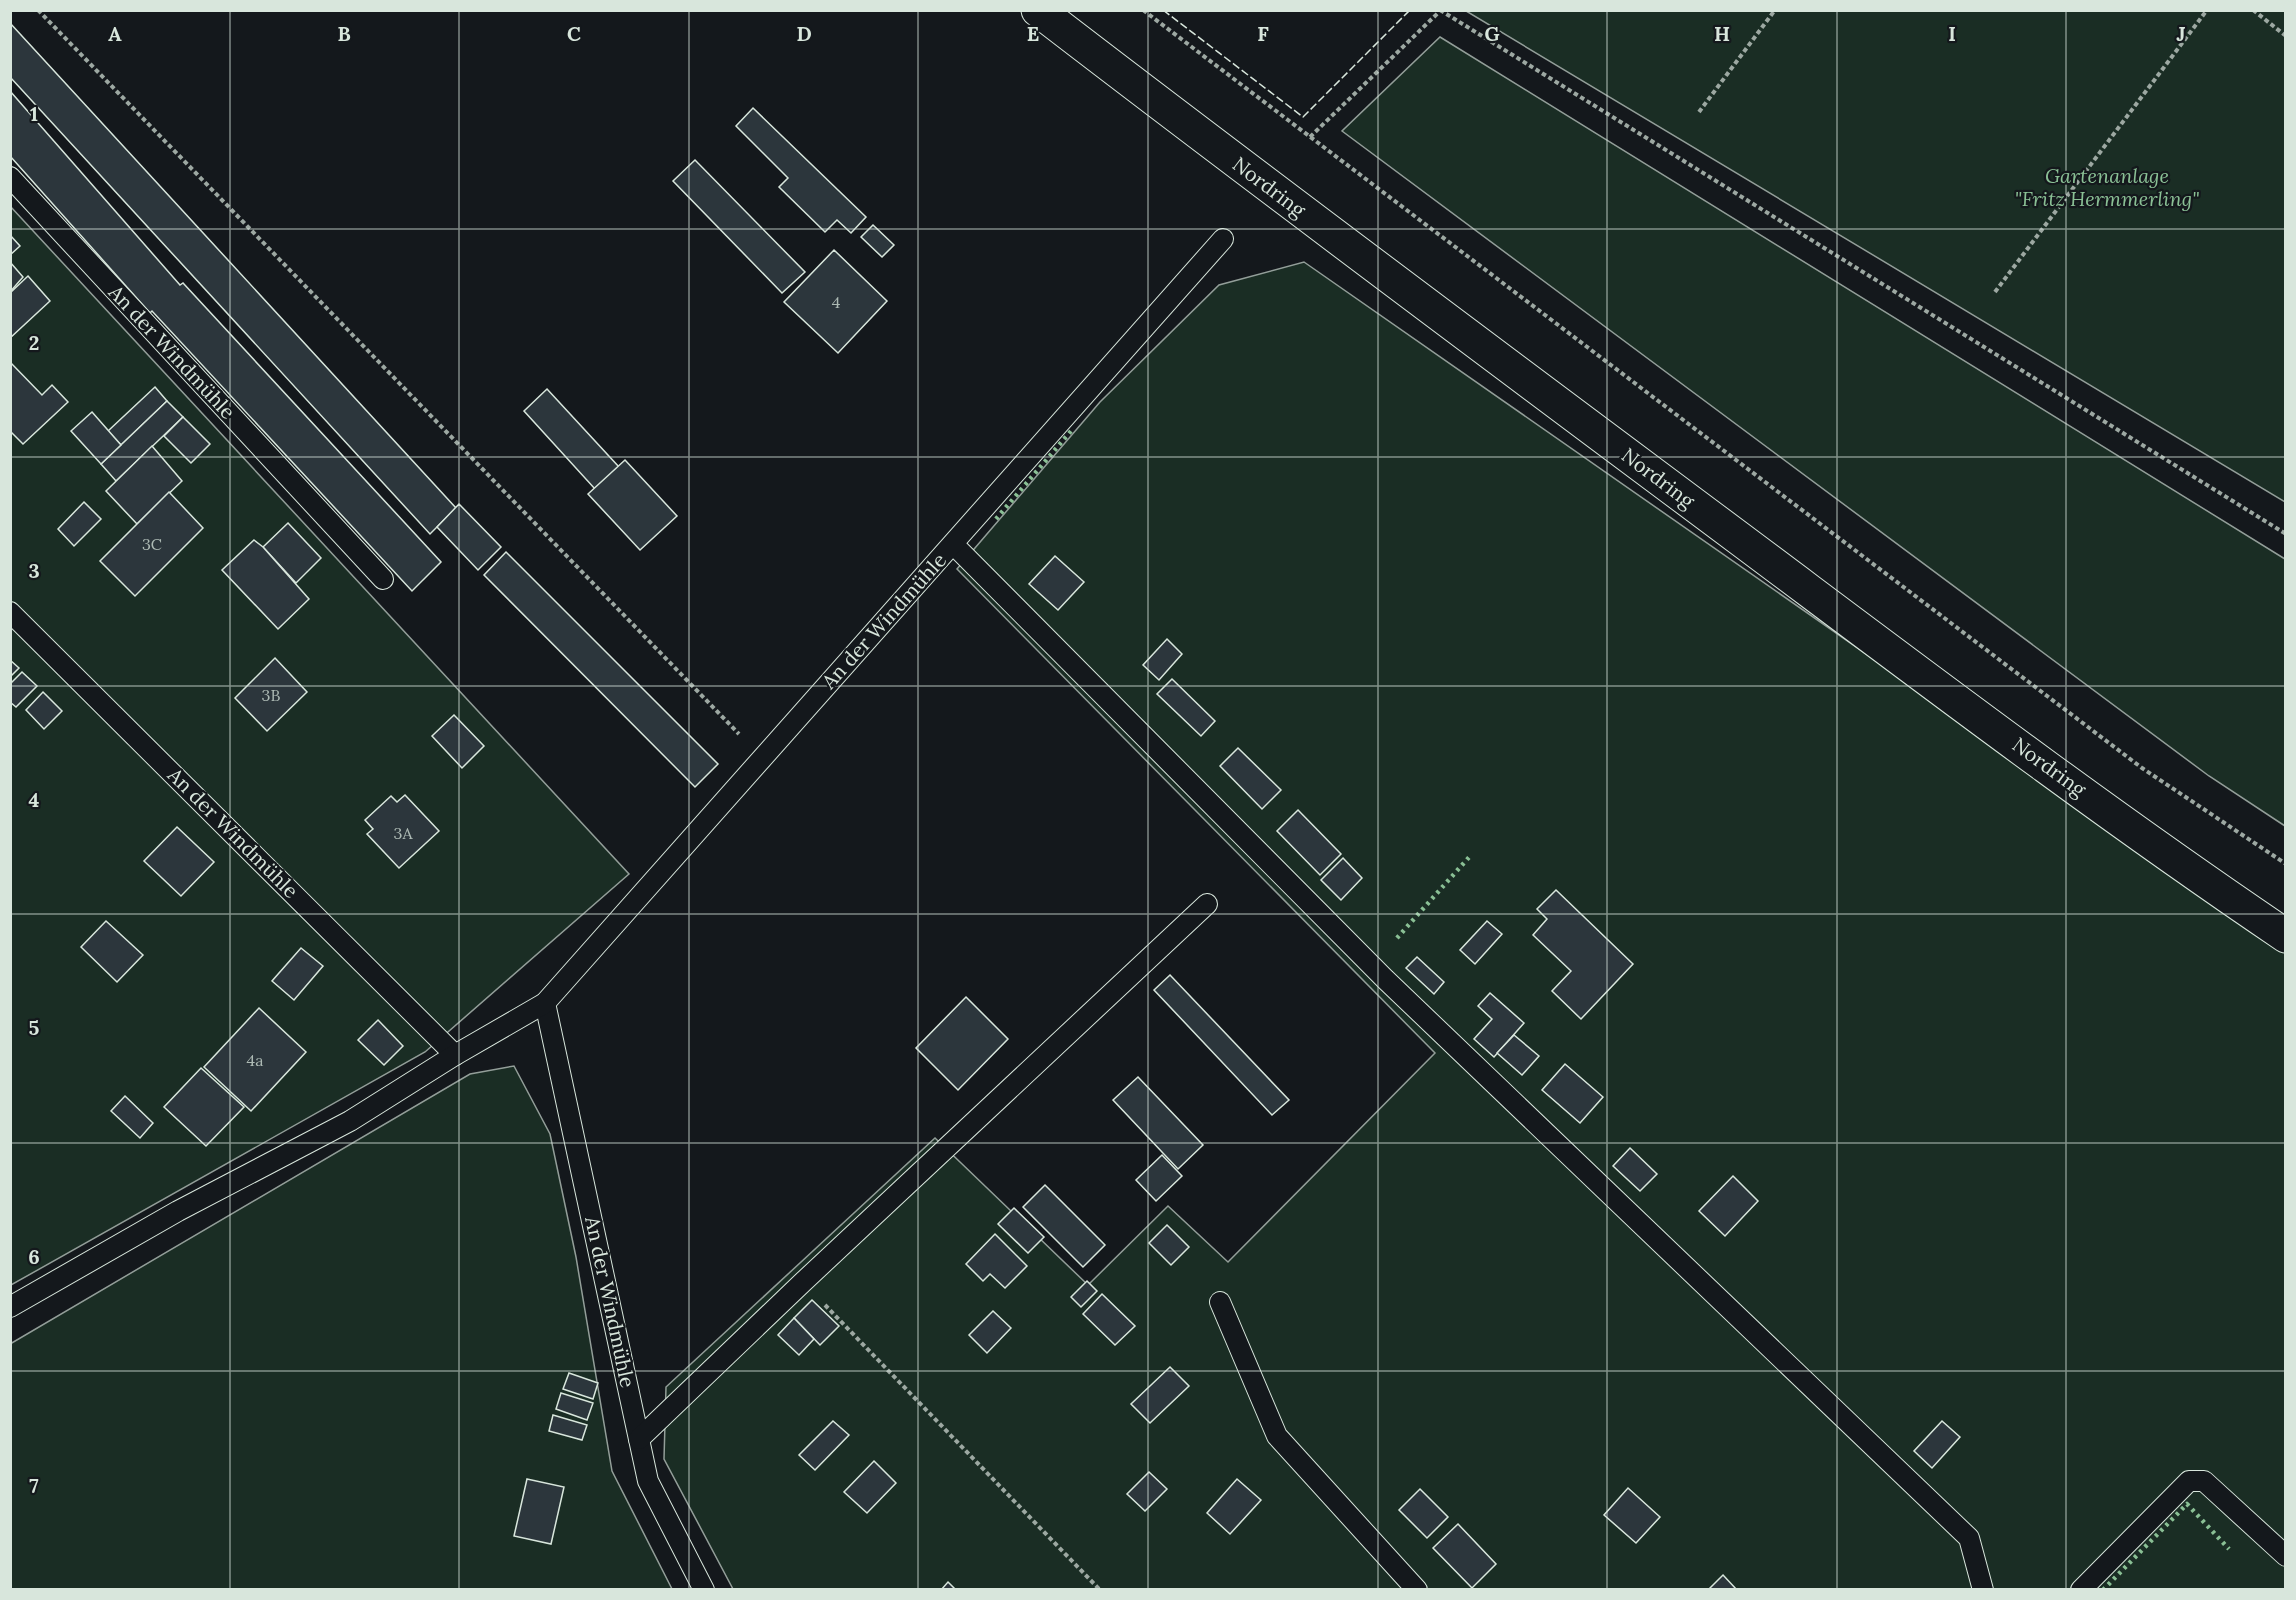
<svg xmlns="http://www.w3.org/2000/svg" width="2296" height="1600" viewBox="0 0 2296 1600" font-family="Lora,serif">
	<rect width="100%" height="100%" fill="#14181c"/>
	<g fill="#1a2d24" stroke="#939e99" stroke-width="1.5">
		<path d="M1466,11H2285V502Z"/>
		<path d="M1440,37L2285,559V826L2209,776L1342,131Z"/>
		<path d="M10,206L629,874L425,1052L11,1285Z"/>
		<path d="M1304,262L2285,946V1589H733L664,1459L666,1387L935,1138L1088,1285L1168,1206L1228,1262L1435,1053L957,569L1100,402L1219,285Z"/>
		<path d="M514,1066L550,1134L576,1257L612,1471L672,1589H11L10,1344L470,1074Z"/>
	</g>
	<g fill="#2c363c" stroke="#d8e6dc" stroke-width="1.5">
		<path d="M10,23L456,508L430,534L10,77Z"/>
		<path d="M10,91L180,285L183,283L441,562L412,591L152,311L150,313L10,156Z"/>
		<path d="M753,108L866,217L851,233L837,220L825,232L779,187L788,178L736,126Z"/>
		<path d="M695,160L805,272L782,293L673,181Z"/>
		<path d="M873,225L894,245L882,257L861,237Z"/>
		<path d="M10,235L20,246L10,255Z"/>
		<path d="M834,250L887,301L838,353L784,302Z"/>
		<path d="M10,262L23,277L10,292Z"/>
		<path d="M28,276L50,301L10,338V293Z"/>
		<path d="M10,362L42,395L52,385L68,402L23,444L10,431Z"/>
		<path d="M155,387L167,401L121,445L108,431Z"/>
		<path d="M547,389L619,467L595,489L524,411Z"/>
		<path d="M167,401L183,417L116,481L101,464Z"/>
		<path d="M92,412L121,445L101,464L71,431Z"/>
		<path d="M183,417L210,444L191,463L164,436Z"/>
		<path d="M152,446L182,481L137,524L106,491Z"/>
		<path d="M625,460L677,516L640,550L588,494Z"/>
		<path d="M169,492L203,528L135,596L100,561Z"/>
		<path d="M84,502L101,519L74,546L58,529Z"/>
		<path d="M459,504L501,547L478,570L437,527Z"/>
		<path d="M288,523L321,558L296,583L263,547Z"/>
		<path d="M254,540L263,547L309,599L278,629L222,570Z"/>
		<path d="M506,552L718,764L695,787L484,575Z"/>
		<path d="M1055,556L1084,582L1058,610L1029,584Z"/>
		<path d="M1167,639L1182,654L1159,680L1143,665Z"/>
		<path d="M275,658L307,692L267,731L235,698Z"/>
		<path d="M10,660L19,668L10,677Z"/>
		<path d="M22,672L37,686L16,707L10,702V684Z"/>
		<path d="M1172,679L1215,721L1201,736L1157,694Z"/>
		<path d="M43,692L62,711L44,729L26,710Z"/>
		<path d="M454,715L484,746L462,768L432,736Z"/>
		<path d="M1238,748L1281,790L1262,809L1220,766Z"/>
		<path d="M405,795L439,831L399,868L367,834L373,829L365,820L391,796L397,802Z"/>
		<path d="M1298,810L1341,854L1320,875L1277,831Z"/>
		<path d="M177,827L214,862L181,896L144,861Z"/>
		<path d="M1343,858L1362,878L1341,900L1321,880Z"/>
		<path d="M1556,890L1633,964L1581,1019L1552,991L1571,971L1533,935L1547,919L1537,909Z"/>
		<path d="M106,921L143,955L117,982L81,947Z"/>
		<path d="M1487,921L1502,934L1475,964L1460,950Z"/>
		<path d="M301,948L323,966L294,1000L272,981Z"/>
		<path d="M1417,957L1444,982L1434,994L1406,968Z"/>
		<path d="M1170,975L1289,1100L1272,1115L1154,990Z"/>
		<path d="M1490,993L1524,1023L1494,1057L1474,1039L1492,1019L1478,1006Z"/>
		<path d="M966,997L1008,1039L958,1090L916,1048Z"/>
		<path d="M259,1008L306,1052L251,1111L204,1067Z"/>
		<path d="M378,1020L403,1046L384,1065L358,1040Z"/>
		<path d="M1514,1035L1539,1056L1522,1075L1497,1053Z"/>
		<path d="M1565,1064L1603,1097L1580,1123L1542,1090Z"/>
		<path d="M201,1068L244,1107L206,1146L164,1107Z"/>
		<path d="M1138,1077L1203,1145L1178,1169L1113,1100Z"/>
		<path d="M125,1096L153,1123L140,1138L111,1111Z"/>
		<path d="M1630,1148L1657,1174L1640,1191L1613,1166Z"/>
		<path d="M1162,1155L1182,1176L1156,1201L1136,1180Z"/>
		<path d="M1733,1176L1758,1201L1725,1236L1699,1211Z"/>
		<path d="M1045,1185L1105,1245L1083,1267L1023,1207Z"/>
		<path d="M1014,1208L1044,1237L1028,1253L998,1224Z"/>
		<path d="M1167,1225L1189,1247L1171,1265L1149,1243Z"/>
		<path d="M995,1234L1027,1266L1005,1288L990,1274L983,1281L966,1264Z"/>
		<path d="M1087,1281L1097,1291L1081,1307L1071,1297Z"/>
		<path d="M1102,1294L1135,1326L1115,1345L1083,1314Z"/>
		<path d="M812,1300L839,1326L820,1345L794,1318Z"/>
		<path d="M993,1311L1011,1328L987,1353L969,1335Z"/>
		<path d="M794,1318L814,1339L799,1355L778,1335Z"/>
		<path d="M1170,1367L1189,1386L1150,1423L1131,1404Z"/>
		<path d="M569,1373L598,1383L593,1399L563,1389Z"/>
		<path d="M561,1393L593,1403L587,1420L556,1409Z"/>
		<path d="M553,1415L587,1425L582,1440L549,1431Z"/>
		<path d="M833,1421L849,1435L815,1470L799,1455Z"/>
		<path d="M1942,1421L1960,1437L1932,1468L1914,1451Z"/>
		<path d="M874,1461L896,1483L867,1513L844,1492Z"/>
		<path d="M1149,1472L1167,1489L1145,1511L1127,1494Z"/>
		<path d="M527,1479L564,1487L551,1544L514,1536Z"/>
		<path d="M1237,1479L1261,1500L1230,1534L1207,1513Z"/>
		<path d="M1628,1488L1660,1517L1636,1543L1604,1515Z"/>
		<path d="M1420,1489L1448,1517L1427,1538L1399,1510Z"/>
		<path d="M1458,1524L1496,1564L1472,1588L1433,1548Z"/>
		<path d="M1723,1575L1737,1590H1708Z"/>
		<path d="M948,1582L956,1590H941Z"/>
	</g>
	<g fill="none" stroke-linecap="round" stroke-linejoin="round">
		<g stroke="#d8e6dc" stroke-width="22">
			<g id="service">
				<path d="M10,177L383,579"/>
				<path d="M953,544L1385,979L1969,1538L1983,1590"/>
				<path d="M10,612L455,1055"/>
				<path d="M545,1003L648,1481L704,1590"/>
				<path d="M1220,1302L1277,1436L1417,1590"/>
				<path d="M10,1307L178,1211L350,1121L455,1055L545,1003L1223,239"/>
				<path d="M639,1439L803,1282L1207,904"/>
				<path d="M2081,1590L2189,1481H2204L2286,1556"/>
			</g>
		</g>
		<g stroke="#d8e6dc" stroke-width="35">
			<path id="secondary" d="M1038,10C1269,188 1503,362 1736,536C1918,672 2098,809 2286,936"/>
		</g>
		<g stroke="#9da8a2" stroke-width="4" stroke-dasharray="4.5 3" stroke-linecap="butt">
			<path d="M38,10L739,734"/>
			<path d="M1143,10L2142,768L2286,864"/>
			<path d="M1440,10L2286,534"/>
			<path d="M2253,10L2286,36"/>
			<path d="M1699,112L1775,10"/>
			<path d="M1310,137L1439,12"/>
			<path d="M1995,292L2207,10"/>
			<path d="M825,1305L1100,1590"/>
		</g>
		<use href="#service" stroke="#14181c" stroke-width="20"/>
		<use href="#secondary" stroke="#14181c" stroke-width="33"/>
		<g stroke="#8ac095" stroke-width="4.5" stroke-dasharray="3 4.5" stroke-linecap="butt">
			<path d="M996,519L1071,431"/>
			<path d="M1397,938L1471,855"/>
			<path d="M2103,1590L2187,1504L2229,1549"/>
		</g>
		<path stroke="#d8e6dc" stroke-width="1.5" stroke-dasharray="8 3" stroke-linecap="butt" d="M1163,10L1303,117L1410,10"/>
	</g>
	<path fill="none" stroke="#d8e6dc" stroke-width="1.5" stroke-opacity="0.55" d="M230,10V1590M459,10V1590M689,10V1590M918,10V1590M1148,10V1590M1378,10V1590M1607,10V1590M1837,10V1590M2066,10V1590M10,229H2286M10,457H2286M10,686H2286M10,914H2286M10,1143H2286M10,1371H2286"/>
	<g text-anchor="middle" stroke-width="4.5" stroke-linejoin="round" paint-order="stroke">
		<g font-size="16" fill="#adbab4">
			<text x="836" y="308">4</text>
			<text x="152" y="550">3C</text>
			<text x="271" y="701">3B</text>
			<text x="403" y="839">3A</text>
			<text x="255" y="1066">4a</text>
		</g>
		<g font-size="20" font-style="italic" fill="#8ac095" stroke="#14181c">
			<text x="2107" y="183">Gartenanlage<tspan x="2107" dy="23">"Fritz Hermmerling"</tspan></text>
		</g>
		<g font-size="20" fill="#d8e6dc" stroke="#14181c">
			<text transform="translate(1269 187) rotate(37)" y="7">Nordring</text>
			<text transform="translate(172 352) rotate(47)" y="7">An der Windmühle</text>
			<text transform="translate(1658 478) rotate(37)" y="7">Nordring</text>
			<text transform="translate(884 621) rotate(-48)" y="7">An der Windmühle</text>
			<text transform="translate(2049 767) rotate(36)" y="7">Nordring</text>
			<text transform="translate(233 833) rotate(45)" y="7">An der Windmühle</text>
			<text transform="translate(610 1302) rotate(78)" y="7">An der Windmühle</text>
		</g>
	</g>
	<g font-size="20" text-anchor="middle" font-weight="bold" fill="#d8e6dc" stroke="#14181c" stroke-width="4.5" stroke-linejoin="round" paint-order="stroke">
		<text x="115" y="41">A</text>
		<text x="344" y="41">B</text>
		<text x="574" y="41">C</text>
		<text x="804" y="41">D</text>
		<text x="1033" y="41">E</text>
		<text x="1263" y="41">F</text>
		<text x="1492" y="41">G</text>
		<text x="1722" y="41">H</text>
		<text x="1952" y="41">I</text>
		<text x="2181" y="41">J</text>
		<text x="34" y="121">1</text>
		<text x="34" y="350">2</text>
		<text x="34" y="578">3</text>
		<text x="34" y="807">4</text>
		<text x="34" y="1035">5</text>
		<text x="34" y="1264">6</text>
		<text x="34" y="1493">7</text>
	</g>
	<rect width="2296" height="1600" fill="none" stroke="#d8e6dc" stroke-width="24"/>
</svg>
